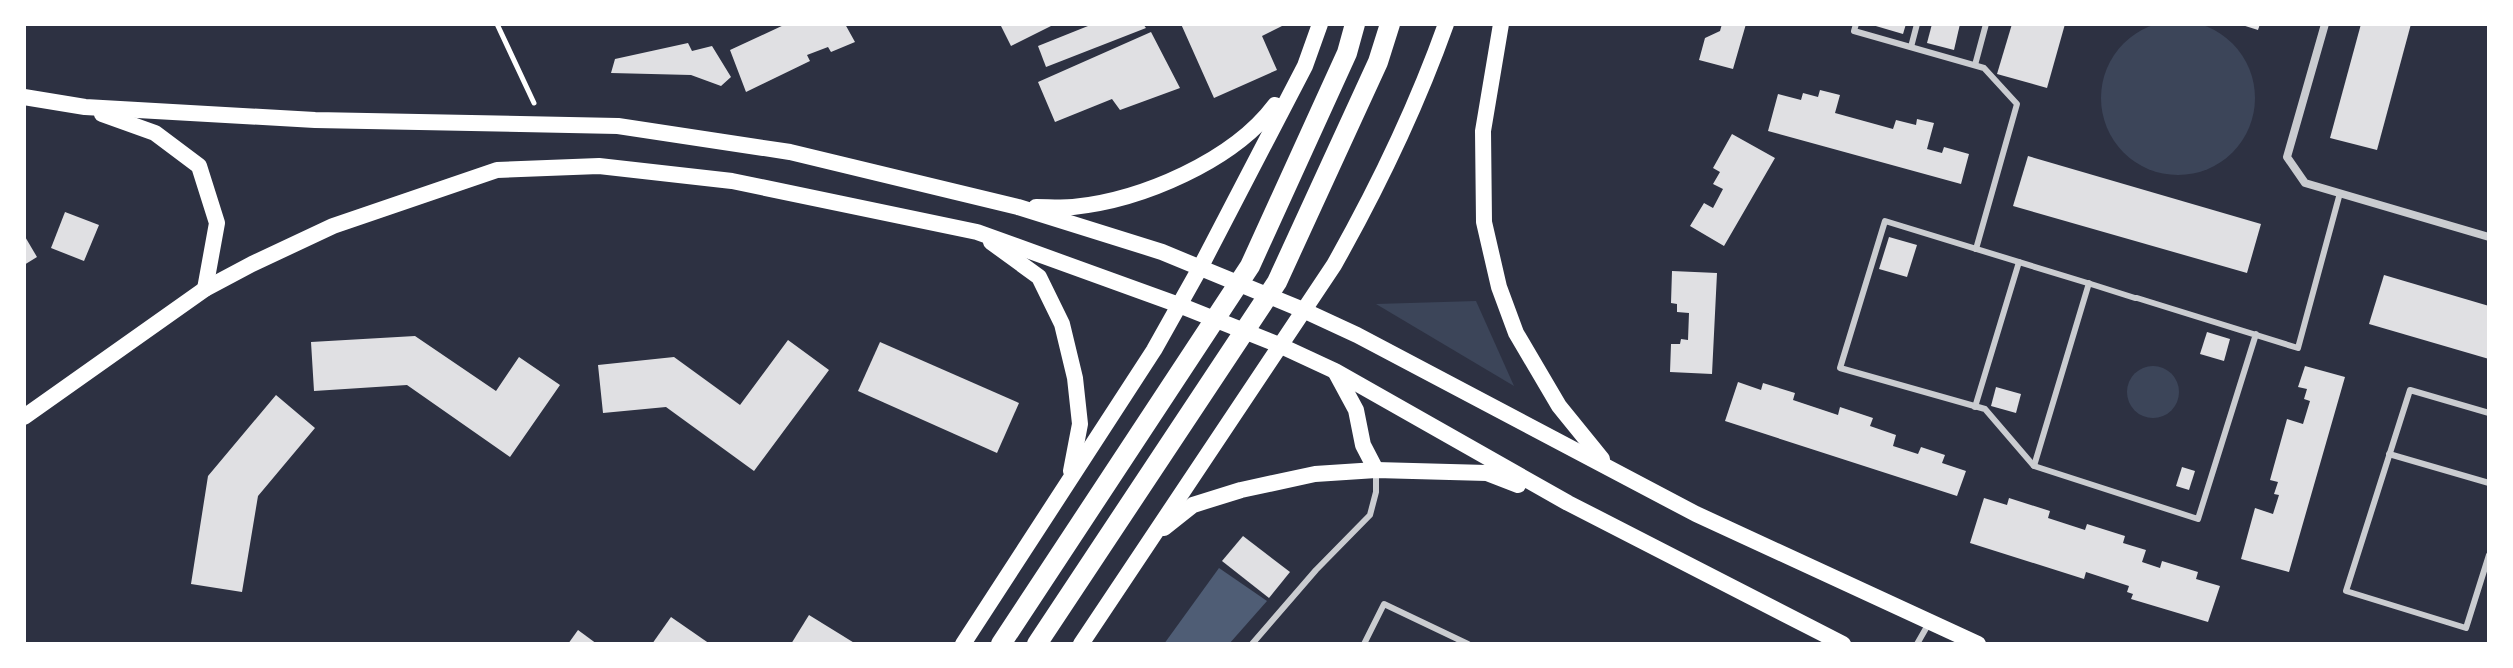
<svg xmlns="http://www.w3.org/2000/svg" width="2513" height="668" viewBox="0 0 2513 668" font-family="'Nunito Sans',sans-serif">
	<rect width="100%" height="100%" fill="#2d3142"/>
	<g fill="#3c4559">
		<circle cx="2178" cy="98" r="77"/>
		<path d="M1476,301L1514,386L1376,304Z"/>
		<circle cx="2153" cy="392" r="26"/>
	</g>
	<path fill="#4f5d75" d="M1219,568L1267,601L1229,644H1164Z"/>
	<g fill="#e0e0e3">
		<path d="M786,24H845L855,42L831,52L828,47L807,55L810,61L746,92L730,50Z"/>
		<path d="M1000,24H1055L1011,46Z"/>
		<path d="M1093,24H1143L1146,28L1046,67L1038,46Z"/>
		<path d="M1181,24H1286L1262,36L1277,70L1214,98Z"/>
		<path d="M1722,24H1746L1733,69L1699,60L1705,38L1720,31Z"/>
		<path d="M1869,24H1906L1903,34Z"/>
		<path d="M1932,24H1960L1954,50L1927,43Z"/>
		<path d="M2012,24H2065L2047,88L1997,74Z"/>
		<path d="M2239,24H2260L2258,30Z"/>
		<path d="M2361,24H2411L2377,150L2330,138Z"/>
		<path d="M1151,32L1180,88L1120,110L1112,99L1055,122L1038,82Z"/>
		<path d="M688,43L692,51L712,46L731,77L721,86L691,75L611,73L615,59Z"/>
		<path d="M1820,90L1840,95L1835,113L1893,129L1896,120L1916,125L1917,119L1934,123L1927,149L1942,153L1944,147L1969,154L1961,184L1768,131L1778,94L1801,100L1803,93L1818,97Z"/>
		<path d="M1732,134L1775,158L1724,246L1690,226L1704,203L1713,208L1723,189L1713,184L1720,172L1713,168Z"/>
		<path d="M2028,156L2261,224L2247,273L2013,206Z"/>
		<path d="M65,212L99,225L84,261L51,248Z"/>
		<path d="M24,235L37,257L24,265Z"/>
		<path d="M1889,237L1917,245L1907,277L1879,269Z"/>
		<path d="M1672,271L1717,273L1712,374L1670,372L1671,344H1680L1681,339L1688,340L1689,313L1677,312V304L1671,303Z"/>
		<path d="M2384,275L2489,306V359L2369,324Z"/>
		<path d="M2207,332L2230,339L2224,361L2200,354Z"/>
		<path d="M415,336L496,391L519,357L560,385L510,457L407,385L314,391L311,342Z"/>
		<path d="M788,340L829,370L754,471L666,407L603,413L598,365L674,357L740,405Z"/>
		<path d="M880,342L1019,403L997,453L858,391Z"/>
		<path d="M2305,366L2345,377L2289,572L2241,559L2255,508L2273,514L2279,495L2274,494L2278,482L2270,480L2287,419L2303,424L2310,401L2304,399L2307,389L2298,387Z"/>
		<path d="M1738,382L1761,390L1763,383L1795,393L1793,400L1838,415L1840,407L1873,418L1870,426L1896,435L1893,446L1918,454L1921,447L1945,455L1942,463L1966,471L1957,496L1725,421Z"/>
		<path d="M1996,387L2021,394L2016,413L1991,406Z"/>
		<path d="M276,395L315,428L258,496L242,592L191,584L208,476Z"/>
		<path d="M2182,467L2195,471L2189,490L2176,486Z"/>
		<path d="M1984,498L2007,505L2009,498L2050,511L2048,518L2085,530L2087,524L2125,536L2123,543L2146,550L2142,562L2160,568L2162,561L2198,572L2196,579L2220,586L2208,622L2131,599L2133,594L2127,592L2129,586L2086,572L2084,579L1970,543Z"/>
		<path d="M1243,536L1290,572L1269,598L1222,561Z"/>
		<path d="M809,615L856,644H791Z"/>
		<path d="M671,617L710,644H652Z"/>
		<path d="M578,630L597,644H568Z"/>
	</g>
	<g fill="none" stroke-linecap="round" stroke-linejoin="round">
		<path stroke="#fff" stroke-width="5" d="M497,24L534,103"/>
		<g stroke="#caccd0" stroke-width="6">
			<path d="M1856,24L1854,31L1984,68L2017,104L1976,249"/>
			<path d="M1911,47L1917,24"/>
			<path d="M1975,65L1986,24"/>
			<path d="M2256,334L2198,519L2034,466L1985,409L1840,368L1885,221L2094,285L2135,298H2137L2298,348L2340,193"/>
			<path d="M1975,407L2019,262"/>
			<path d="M2489,413L2410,390L2346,591L2466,628L2489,555"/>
			<path d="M2389,454L2489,483"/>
			<path d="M2034,466L2089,283"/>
			<path d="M1252,644L1316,570L1370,515L1376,492V470"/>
			<path d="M1364,644L1384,604L1468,644"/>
			<path d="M1917,644L1929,623"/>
		</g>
		<path stroke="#caccd0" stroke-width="8" d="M2325,24L2287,157L2305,183L2489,237"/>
		<g stroke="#fff" stroke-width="16">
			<path d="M1501,24L1483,131L1484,222L1499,287L1516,333L1559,406L1602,459"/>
			<path d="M24,97L85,107L315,120L618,126L790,152L1018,207L1162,252L1303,310L1357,335L1696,514L1978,644"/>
			<path d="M102,114L155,133L199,166L217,223L205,289"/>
			<path d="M1036,207C1048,207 1061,208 1073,207C1142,200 1233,161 1275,105"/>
			<path d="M991,242L1039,277L1062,324L1075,378L1080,424L1071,471"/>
			<path d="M1336,373L1356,410L1363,445L1376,470"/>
			<path d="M24,417L205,289L252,264L333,226L497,170L599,166L732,181L977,232L1179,305L1279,345L1335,371L1568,503L1843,644"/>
			<path d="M1164,528L1193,505L1241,490L1315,474L1376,470L1487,473L1518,485"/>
			<path d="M963,644L1154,350L1200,268L1305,66L1320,24"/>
			<path d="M1081,644L1334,265C1378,187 1416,108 1446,24"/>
		</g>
		<g stroke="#fff" stroke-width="20">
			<path d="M1001,644L1250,266L1347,53L1355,24"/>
			<path d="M1037,644L1277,282L1378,62L1390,24"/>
		</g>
	</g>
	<rect width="2513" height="668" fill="none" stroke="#ffffff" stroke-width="52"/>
</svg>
